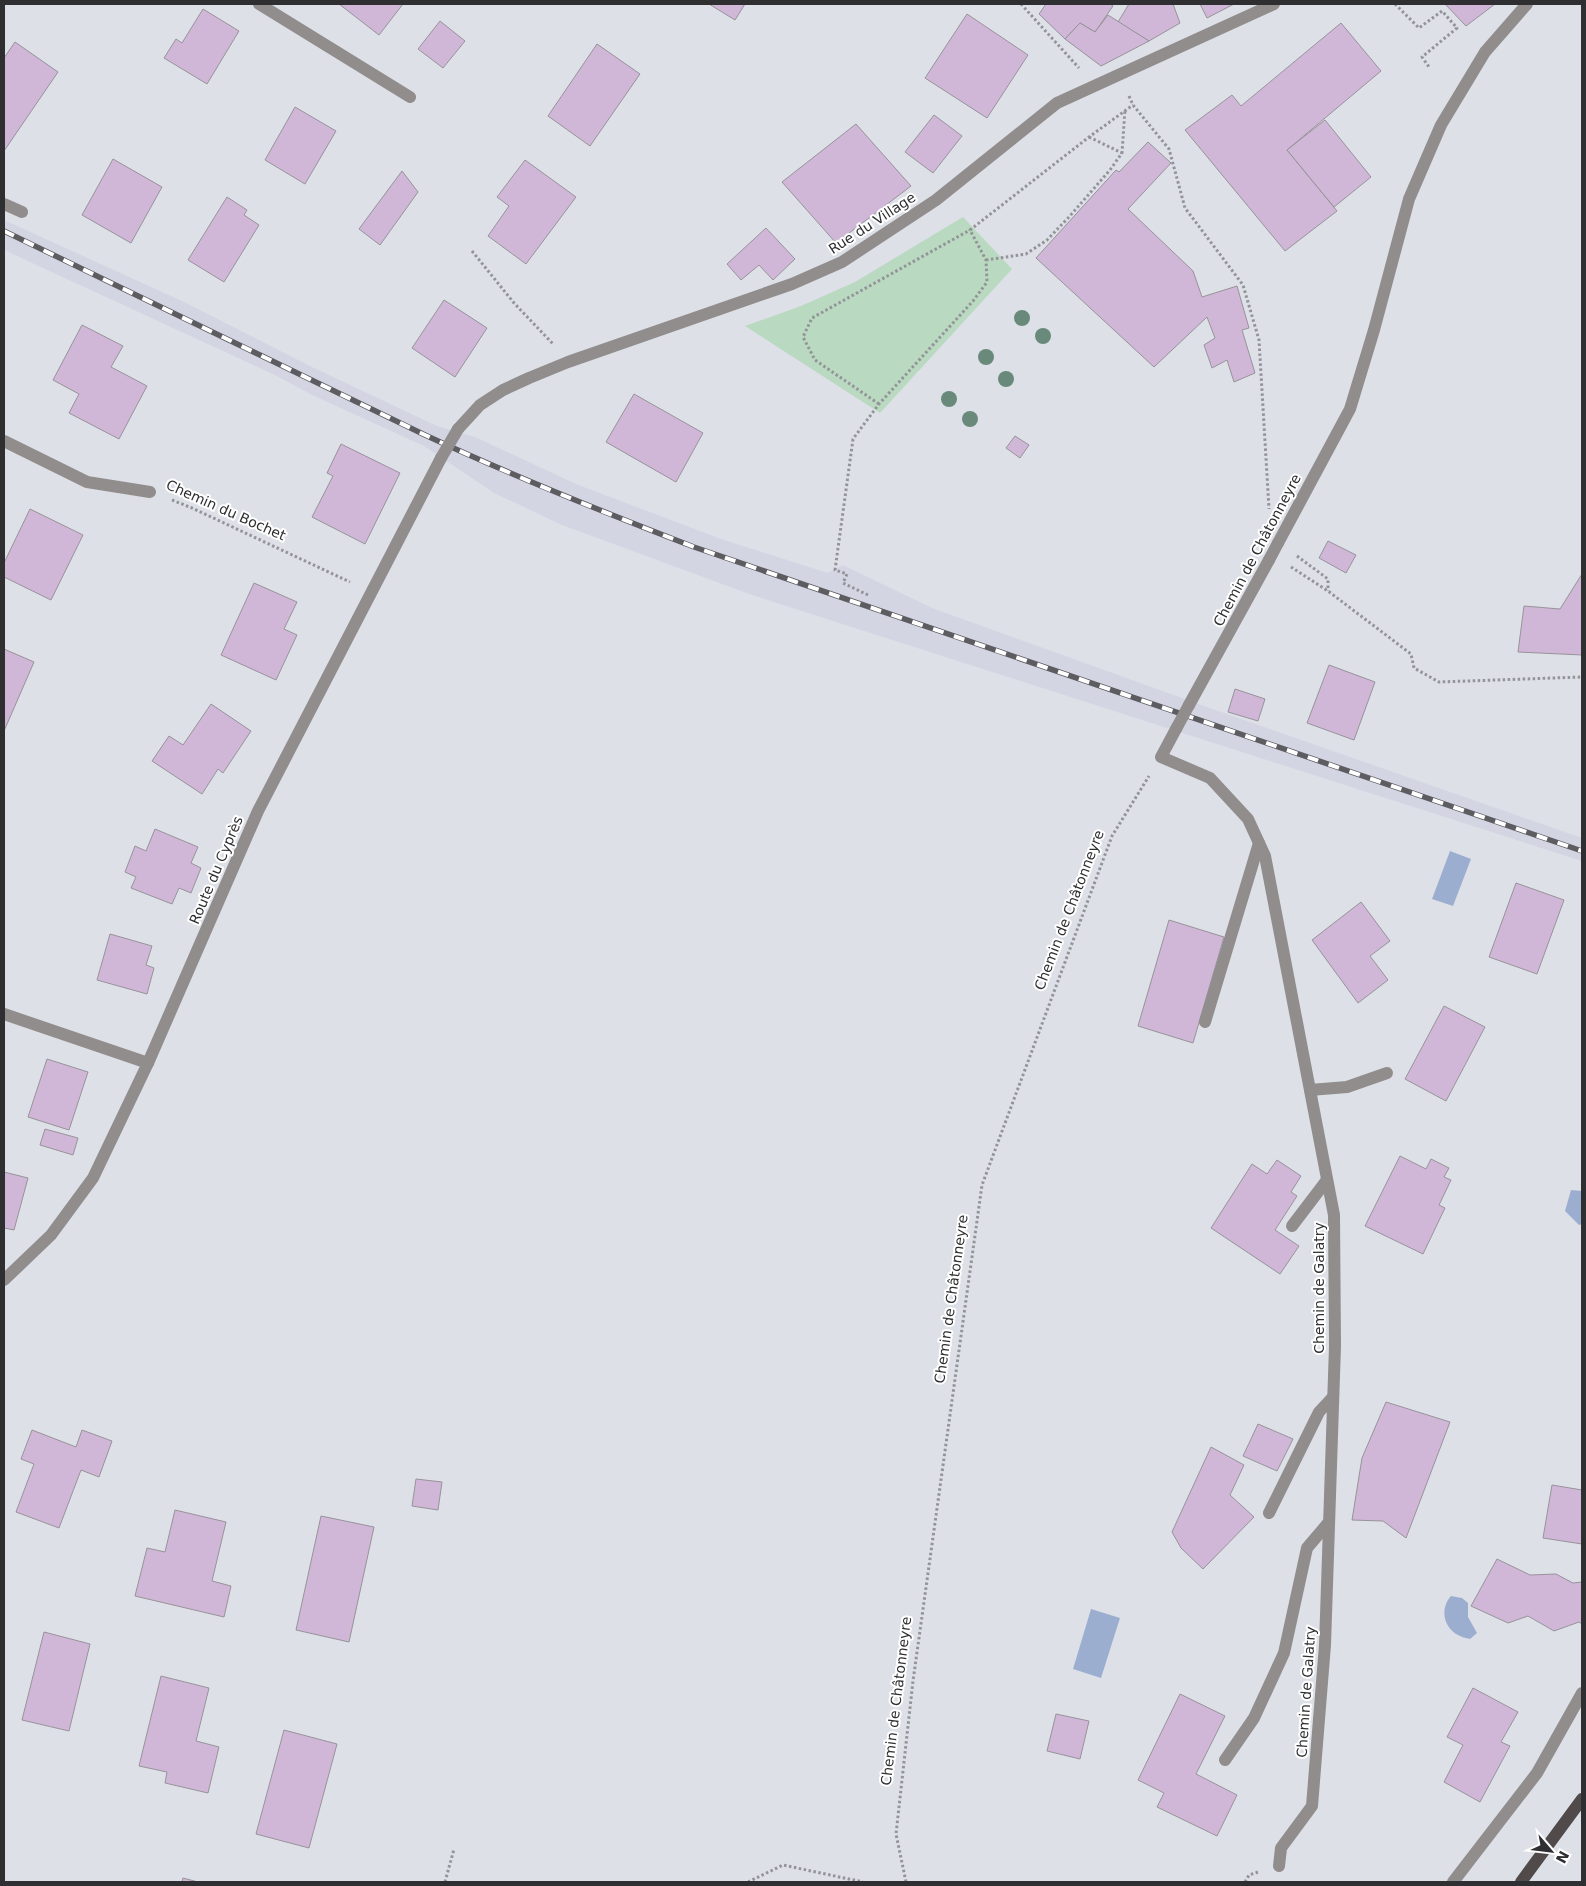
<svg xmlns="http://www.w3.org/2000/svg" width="1586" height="1886" viewBox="0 0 1586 1886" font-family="'DejaVu Sans',sans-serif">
	<rect width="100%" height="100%" fill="#dee0e7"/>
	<path fill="#d3d5e3" d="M4,220L184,302L312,367L437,426L475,437L576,484L721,539L828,573L843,565L932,608L1207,707L1582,838V861L752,595L562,525L494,493L424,446L312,395L275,375L4,250Z"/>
	<path fill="#b9d9c0" d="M963,217L1012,269L880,413L745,326L801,306L855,282Z"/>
	<g fill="#9caed0">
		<path d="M1450,851L1471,859L1453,906L1432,899Z"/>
		<path d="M1571,1190L1582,1191V1224L1579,1225L1565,1211Z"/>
		<path d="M1451,1596L1462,1598L1468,1603V1617L1477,1633L1470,1639C1466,1638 1461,1637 1458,1635C1443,1627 1440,1608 1451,1596Z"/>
		<path d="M1091,1609L1120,1618L1101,1678L1073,1669Z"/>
	</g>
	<g fill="#d0b7d8" stroke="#979399">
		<path d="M339,4H403L379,35Z"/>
		<path d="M709,4H745L735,20Z"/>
		<path d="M1046,4H1110L1113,6L1095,32L1080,23L1065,39L1039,14Z"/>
		<path d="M1129,4H1173L1180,23L1149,41L1118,22Z"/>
		<path d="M1200,4H1234L1207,18Z"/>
		<path d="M1445,4H1495L1466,26Z"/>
		<path d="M203,9L239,31L207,84L164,58L176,39L182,43Z"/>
		<path d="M967,14L1028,55L987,118L925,78Z"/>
		<path d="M1108,15L1149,41L1101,66L1065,39L1080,23L1095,32Z"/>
		<path d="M440,21L465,41L443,68L418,49Z"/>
		<path d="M1341,23L1381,71L1287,150L1337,211L1285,251L1185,130L1232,95L1241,106Z"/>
		<path d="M15,42L58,72L4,151V58Z"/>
		<path d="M597,44L640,74L590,146L548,116Z"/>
		<path d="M295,107L336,131L305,184L265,160Z"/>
		<path d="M934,115L962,136L933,173L905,152Z"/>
		<path d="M1325,120L1371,177L1334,207L1287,150Z"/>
		<path d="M856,124L911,186L836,243L782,182Z"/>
		<path d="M1148,142L1171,163L1128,209L1193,271L1202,297L1237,286L1249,328L1242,330L1255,373L1234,382L1227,360L1212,368L1204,345L1215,338L1207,317L1154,367L1036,258L1116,170L1119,172Z"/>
		<path d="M113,159L162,187L131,243L82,215Z"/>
		<path d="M525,160L576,197L526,264L488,236L509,206L497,197Z"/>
		<path d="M402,171L418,192L380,245L359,229Z"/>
		<path d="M227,197L247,210L244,215L259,225L224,282L188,260Z"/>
		<path d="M766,228L795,259L773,280L759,265L741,280L727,264Z"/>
		<path d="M444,300L487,328L455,377L412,348Z"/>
		<path d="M82,325L123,346L111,367L147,386L119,439L69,413L79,394L53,380Z"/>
		<path d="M634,394L703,433L676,482L606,442Z"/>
		<path d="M1015,436L1029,445L1020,458L1006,448Z"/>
		<path d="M341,444L400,473L365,544L312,517L333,476L327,473Z"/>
		<path d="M30,509L83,535L51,600L4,577V563Z"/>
		<path d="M1328,541L1356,555L1346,573L1319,558Z"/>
		<path d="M1582,574V655L1518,652L1524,606L1560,609Z"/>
		<path d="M254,583L297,602L284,629L297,635L276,680L221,655Z"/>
		<path d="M4,649L34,662L4,731Z"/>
		<path d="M1329,665L1375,682L1354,740L1307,723Z"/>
		<path d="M1235,689L1265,699L1258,721L1228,712Z"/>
		<path d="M211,704L251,731L223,773L218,769L202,794L152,761L169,736L183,745Z"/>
		<path d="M155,829L198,847L191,863L201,868L191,893L179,888L172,904L131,888L136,877L125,872L135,846L146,851Z"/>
		<path d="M1516,883L1564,900L1537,974L1489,957Z"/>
		<path d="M1361,902L1390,941L1370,956L1388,980L1358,1003L1312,940Z"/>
		<path d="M1169,920L1224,937L1193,1043L1138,1026Z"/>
		<path d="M110,934L152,946L146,965L154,968L147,994L97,980Z"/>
		<path d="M1444,1006L1485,1027L1446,1101L1405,1079Z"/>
		<path d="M47,1059L88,1072L69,1130L28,1117Z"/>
		<path d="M45,1129L78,1138L73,1155L40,1145Z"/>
		<path d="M1400,1156L1426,1169L1431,1159L1449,1168L1444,1177L1451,1180L1439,1205L1445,1208L1423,1254L1365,1226Z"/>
		<path d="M1277,1160L1301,1176L1291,1192L1297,1196L1275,1230L1299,1246L1280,1274L1211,1228L1252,1164L1267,1174Z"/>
		<path d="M4,1172L28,1178L14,1230L4,1228Z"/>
		<path d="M1386,1402L1450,1422L1406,1538L1383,1521L1352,1520L1362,1458Z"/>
		<path d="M1258,1424L1293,1439L1277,1471L1243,1456Z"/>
		<path d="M32,1430L76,1447L82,1430L112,1441L99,1477L81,1470L59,1528L16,1512L34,1464L21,1459Z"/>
		<path d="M1211,1447L1244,1465L1230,1495L1254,1517L1203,1569L1181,1548L1172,1532Z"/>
		<path d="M416,1479L442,1482L438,1510L412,1506Z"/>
		<path d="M1552,1485L1582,1490V1544L1543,1538Z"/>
		<path d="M175,1510L226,1522L212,1581L231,1586L224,1617L135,1596L147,1548L165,1552Z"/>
		<path d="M321,1516L374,1527L349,1642L296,1630Z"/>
		<path d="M1497,1559L1530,1575L1556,1574L1573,1583L1582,1582V1624L1579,1622L1554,1631L1528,1616L1508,1623L1471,1606Z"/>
		<path d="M44,1632L90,1644L69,1731L22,1720Z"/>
		<path d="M161,1676L209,1688L196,1741L219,1747L208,1793L165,1783L167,1772L139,1766Z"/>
		<path d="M1473,1688L1518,1712L1501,1742L1510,1746L1480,1802L1444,1782L1463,1745L1447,1737Z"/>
		<path d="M1180,1694L1225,1716L1196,1774L1237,1795L1217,1836L1157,1807L1164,1793L1138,1780Z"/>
		<path d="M1056,1714L1089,1721L1080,1759L1047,1751Z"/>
		<path d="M284,1730L337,1744L309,1848L256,1834Z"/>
		<path d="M183,1878L198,1882H182Z"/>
	</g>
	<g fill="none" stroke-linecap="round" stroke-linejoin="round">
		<g stroke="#939499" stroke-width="3" stroke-dasharray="2.5 2.5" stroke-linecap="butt">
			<path d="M1021,4L1079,68"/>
			<path d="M1395,4L1419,28L1442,11L1457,28L1422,57L1429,67"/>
			<path d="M1129,96L1133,105L1169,149L1185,208L1243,285L1259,340L1269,509"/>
			<path d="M1089,137L1122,153"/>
			<path d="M472,251L514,303L553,344"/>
			<path d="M986,260L1026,254L1047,240L1069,217L1110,170L1122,153L1125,109"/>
			<path d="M879,404L815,360L803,337L812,318L970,230"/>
			<path d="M172,500L192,508L350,582"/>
			<path d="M1297,556L1328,579V591"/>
			<path d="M1291,567L1328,591L1411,654L1414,668L1439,682L1582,677"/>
			<path d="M868,595L843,583L847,574L835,570L853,439L879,404L973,301L987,282L986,260L970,230L1089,137L1133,105"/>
			<path d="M445,1882L454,1849"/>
			<path d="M748,1882L783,1865L863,1882"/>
			<path d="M906,1882L896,1834L913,1681L982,1185L1112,836L1149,776"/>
			<path d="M1245,1882L1249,1875L1258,1872"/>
		</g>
		<g stroke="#918d8d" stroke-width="12">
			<path d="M259,4L410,97"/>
			<path d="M4,204L22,212"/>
			<path d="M458,429L480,405L503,390L529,378L568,362L792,284L842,262L936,200L1057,103L1274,4"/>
			<path d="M4,441L87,482L150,492"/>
			<path d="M1278,543L1350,409L1374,330L1409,199L1441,125L1485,52L1527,4"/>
			<path d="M1189,705L1269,560"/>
			<path d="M1176,729L1161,757L1210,778L1248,819L1265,856L1334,1215L1335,1346L1325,1645L1312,1806L1281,1848L1279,1866"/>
			<path d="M4,1014L148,1063"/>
			<path d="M1205,1022L1259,843"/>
			<path d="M1310,1090L1347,1087L1387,1073"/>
			<path d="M1292,1226L1327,1180"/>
			<path d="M4,1280L51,1235L93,1178L148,1063L258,811L441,458"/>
			<path d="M1269,1513L1319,1412L1333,1397"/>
			<path d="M1225,1760L1254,1718L1284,1653L1307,1548L1329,1522"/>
			<path d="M1453,1882L1537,1773L1582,1693"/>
		</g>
		<path stroke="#514a4a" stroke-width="12" d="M1521,1882L1582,1799"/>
		<g stroke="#5d5d61" stroke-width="5.5">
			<path id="rail" d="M4,231L425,435C513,476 603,512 694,547L1582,851"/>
		</g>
		<use href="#rail" stroke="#fff" stroke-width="4" stroke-dasharray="11" stroke-linecap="butt"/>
		<g stroke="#918d8d" stroke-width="12">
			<path d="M441,458L458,429"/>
			<path d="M1269,560L1278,543"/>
			<path d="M1176,729L1189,705"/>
		</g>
	</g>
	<g fill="#698a7a">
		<circle cx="1022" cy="318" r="8"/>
		<circle cx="1043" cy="336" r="8"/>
		<circle cx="986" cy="357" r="8"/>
		<circle cx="1006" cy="379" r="8"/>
		<circle cx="949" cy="399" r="8"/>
		<circle cx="970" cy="419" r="8"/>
	</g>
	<g text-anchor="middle" stroke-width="4" stroke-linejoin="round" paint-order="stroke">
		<g font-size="14" fill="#2f2f32" stroke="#fff">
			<text transform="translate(872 223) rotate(-33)" y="5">Rue du Village</text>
			<text transform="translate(226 510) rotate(24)" y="5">Chemin du Bochet</text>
			<text transform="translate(1257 550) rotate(-62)" y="5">Chemin de Châtonneyre</text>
			<text transform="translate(216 870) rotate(-67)" y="5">Route du Cyprès</text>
			<text transform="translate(1069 910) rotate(-69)" y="5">Chemin de Châtonneyre</text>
			<text transform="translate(1319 1288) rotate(-90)" y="5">Chemin de Galatry</text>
			<text transform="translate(951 1299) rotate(-82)" y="5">Chemin de Châtonneyre</text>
			<text transform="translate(1306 1692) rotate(-86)" y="5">Chemin de Galatry</text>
			<text transform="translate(896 1701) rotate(-83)" y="5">Chemin de Châtonneyre</text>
		</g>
	</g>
	<rect width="1586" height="1886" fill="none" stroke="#2f2f32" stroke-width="10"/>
	<g transform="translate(1551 1851) rotate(118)" stroke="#ffffff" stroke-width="4" paint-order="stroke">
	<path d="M0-4L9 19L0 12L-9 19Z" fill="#2f2f32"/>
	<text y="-8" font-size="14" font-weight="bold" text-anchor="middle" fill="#2f2f32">N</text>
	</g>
</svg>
